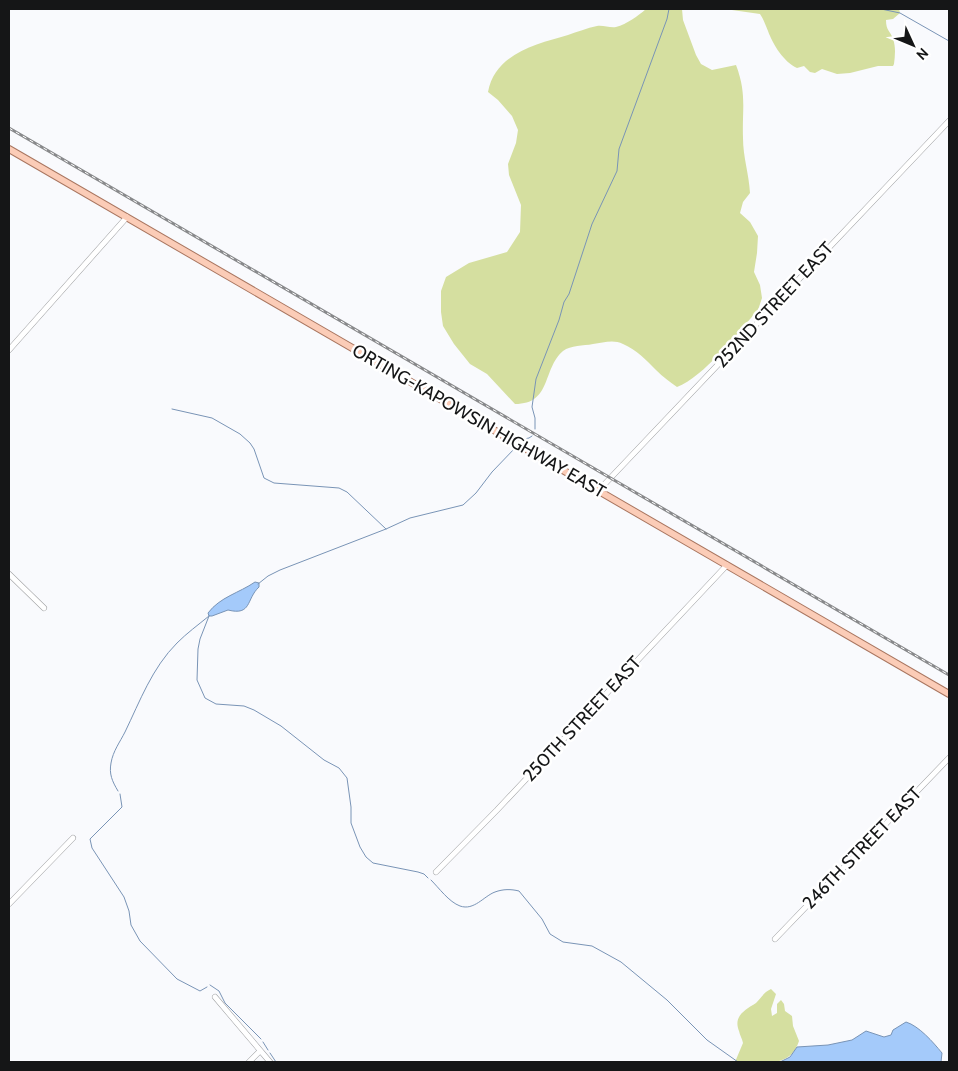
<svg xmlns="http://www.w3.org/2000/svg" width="958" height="1071" viewBox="0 0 958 1071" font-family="Cabin,sans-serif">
	<rect width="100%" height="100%" fill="#f9fafd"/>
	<g fill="#d5dfa0">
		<path d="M646,9H682L683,20L696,55L701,64L712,70L736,65C747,94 742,109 743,138C743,157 749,174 750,193L743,202L740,213L750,222L758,236L757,253L754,272L760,285L762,298L758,310C738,332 704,377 677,387C670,382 663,377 656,370C646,360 637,350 623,344C613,339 603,343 593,344C583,346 571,345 563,351C542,369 552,404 515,404L487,374L470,364L454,344L443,326L441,312V291L446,277L469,263L507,252L520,232L521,205L509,175L508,164L516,143L518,130L512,116L498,100L488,92C495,54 536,44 568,35C577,32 587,28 597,26C603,25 610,28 616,27C627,24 638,16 646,9Z"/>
		<path d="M725,9H899L900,13L893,19L886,20C886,31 890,30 893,39C896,47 895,56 894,64L893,66H878L850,73L837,74L822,69L815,73L810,72L804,66L797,68C784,62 773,45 768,31C765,24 764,20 760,14Z"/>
		<path d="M771,989L776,994L771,1009L772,1016L777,1013V1004L781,1000L784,1004L785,1011L792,1016L793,1026L799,1041C790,1070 759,1062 735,1062L743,1043C742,1038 740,1036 739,1031C733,1016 745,1010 756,1003C761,998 764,992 771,989Z"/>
	</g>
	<g fill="#a4cafa" stroke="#7994b6">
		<path d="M255,582L259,583V587C246,599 252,616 228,610L212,616H209L208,613C220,597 239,593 255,582Z"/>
		<path d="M906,1022C919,1026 933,1042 942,1053L941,1062H780L790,1057L797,1047L828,1045L852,1040L866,1031L884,1037L891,1035L893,1030Z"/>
	</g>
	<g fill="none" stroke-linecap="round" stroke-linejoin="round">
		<g stroke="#7994b6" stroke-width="1">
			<path d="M881,9L900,13L949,41"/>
			<path d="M172,409L212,418L240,434L250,443L254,449L264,478L274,483L339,488L347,492L386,529"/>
			<path d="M535,429V418L532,407L536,379L559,320L564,302L569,294L592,224L617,171L619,149L667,19L669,9"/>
			<path d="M519,440L529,438L532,436"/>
			<path d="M258,584L268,576L280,570L386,529L410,518L463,505L476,493L492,472L516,447"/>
			<path d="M209,616L200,639L198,649L197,680L205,698L216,704L244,706L254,710L281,726L324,760L339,768L347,778L351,807V823L360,847L366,857L373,863L418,872L424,874L428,878"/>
			<path d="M118,791C112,781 109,774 111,763C113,751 120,742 125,732C140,701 152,668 177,643C187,633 198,625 209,616"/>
			<path d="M120,794L122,807L90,839L92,848L124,897L129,911L131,925L140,941L177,979L200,991L207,987"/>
			<path d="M431,880C439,888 449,902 460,906C474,911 484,896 495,892C503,889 511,889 519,891L542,919L550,934L563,942L592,946L621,962L667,1000L707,1040L738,1062"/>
			<path d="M210,985L219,991L225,1003L261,1039"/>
			<path d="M263,1042L268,1050"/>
			<path d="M270,1053L276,1062"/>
		</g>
		<g stroke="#9fa0a2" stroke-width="6">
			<g id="minor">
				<path d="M9,350L127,217"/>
				<path d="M599,490L949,121"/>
				<path d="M9,574L44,608"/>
				<path d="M436,872L497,810L727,565"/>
				<path d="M9,904L73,838"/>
				<path d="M775,939L949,758"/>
				<path d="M215,997L270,1062"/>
				<path d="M249,1062L260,1051"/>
			</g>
		</g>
		<g stroke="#a97660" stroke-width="8">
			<path id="major" d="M9,149L949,694"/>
		</g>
		<use href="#minor" stroke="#fff" stroke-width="5"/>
		<use href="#major" stroke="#fbccb7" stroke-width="6"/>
		<g stroke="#88898b" stroke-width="3">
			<path id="rail" d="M9,128L949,675"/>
		</g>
		<use href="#rail" stroke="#fff" stroke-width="1" stroke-dasharray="4" stroke-linecap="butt"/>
	</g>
	<g text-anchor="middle" stroke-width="5" stroke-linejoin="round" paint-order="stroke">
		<g font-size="18" fill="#151617" stroke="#fff">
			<text transform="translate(774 305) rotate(-47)" y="6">252ND STREET EAST</text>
			<text transform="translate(479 421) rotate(30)" y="6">ORTING-KAPOWSIN HIGHWAY EAST</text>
			<text transform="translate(582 719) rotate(-47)" y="6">250TH STREET EAST</text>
			<text transform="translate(862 848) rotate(-46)" y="6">246TH STREET EAST</text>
		</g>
	</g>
	<rect width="958" height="1071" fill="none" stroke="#151617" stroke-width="20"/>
	<g transform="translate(913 45) rotate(134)" stroke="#ffffff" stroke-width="4" paint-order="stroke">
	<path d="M0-4L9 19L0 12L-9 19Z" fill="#151617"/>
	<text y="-8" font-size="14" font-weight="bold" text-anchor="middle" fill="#151617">N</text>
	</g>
</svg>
